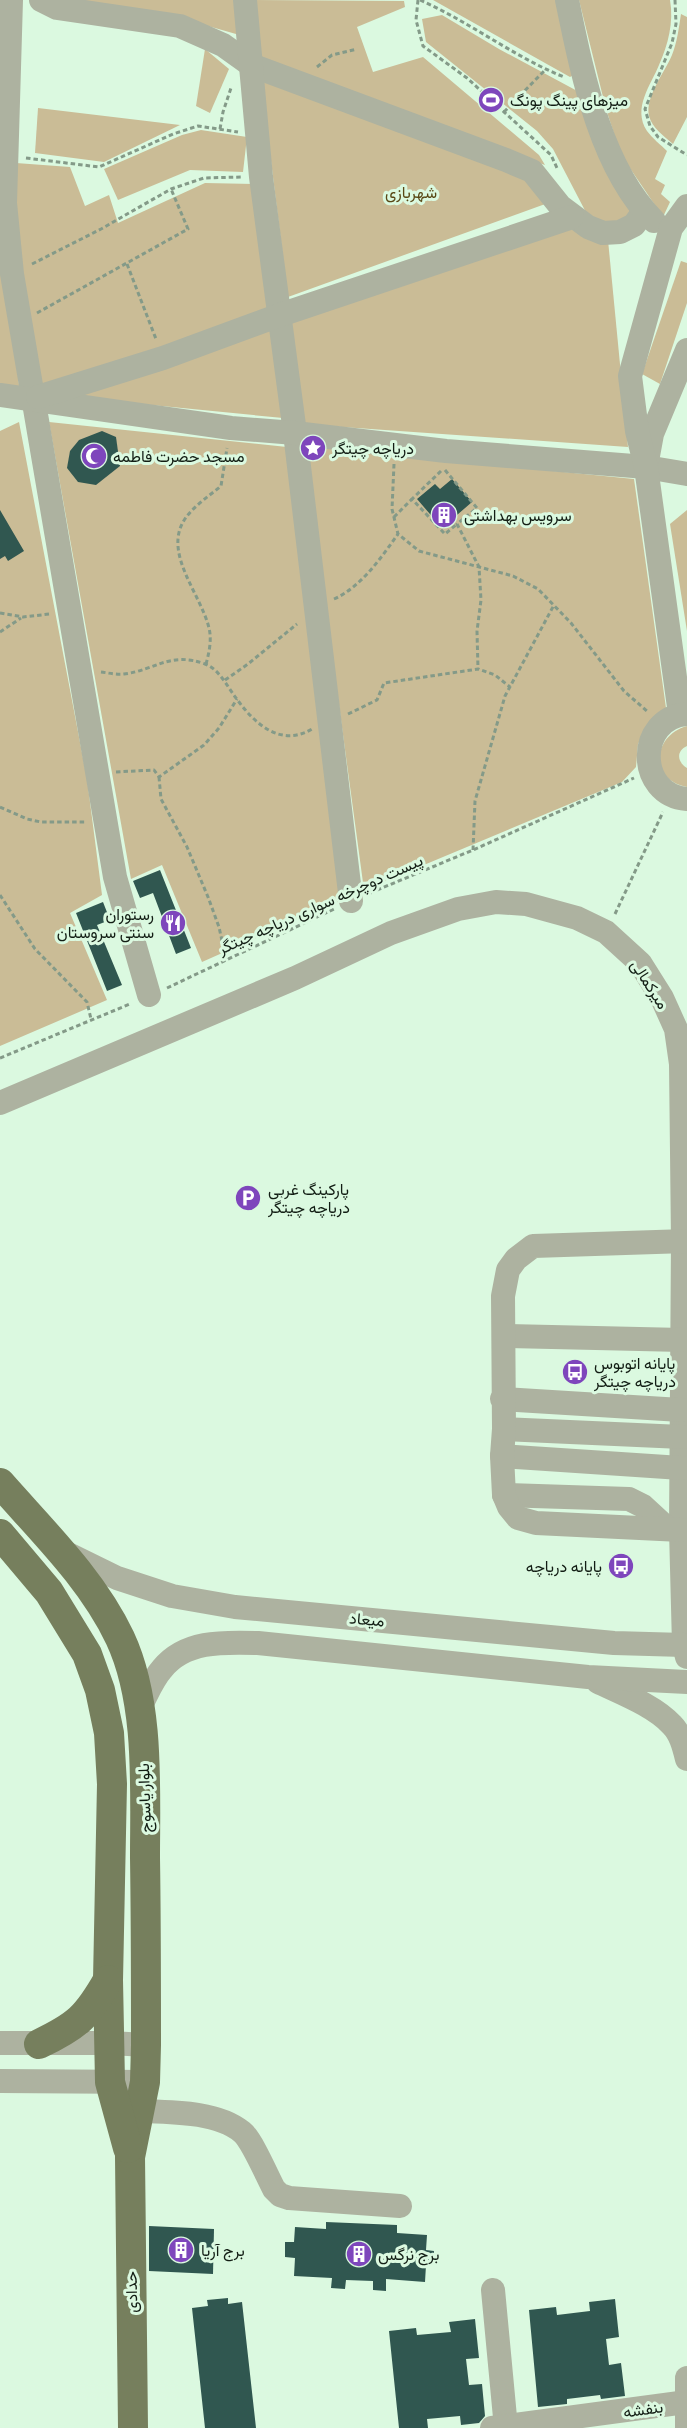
<svg xmlns="http://www.w3.org/2000/svg" width="687" height="2428" viewBox="0 0 687 2428" font-family="'Archivo Narrow',Vazirmatn,sans-serif">
	<rect width="100%" height="100%" fill="#dbf9e0"/>
	<g fill="#cabc96">
		<path d="M63,0H239L243,36L166,14Z"/>
		<path d="M255,0L404,1L405,7L357,27L373,72L423,57L539,155L545,165L261,63Z"/>
		<path d="M433,0H557L575,74L570,77Z"/>
		<path d="M579,0H670C674,22 668,45 659,65C651,85 632,108 647,131C652,138 661,145 667,151L655,179L665,185L661,194L670,202L663,217L621,155L606,109Z"/>
		<path d="M681,14L687,17V117L673,144C664,136 652,128 649,116C645,96 665,72 672,55C677,43 679,27 681,14Z"/>
		<path d="M442,15L499,49L581,93L635,214L624,224L591,222L553,149L537,131L426,42L422,19Z"/>
		<path d="M205,49L229,69L210,113L196,106Z"/>
		<path d="M261,81L523,171L548,203L288,297Z"/>
		<path d="M38,108L180,125L104,162L35,153Z"/>
		<path d="M201,130L247,137L243,172L190,170L118,200L104,169L182,135Z"/>
		<path d="M16,163L70,167L85,206L109,195L118,223L205,183L254,184L283,418L39,394L15,244Z"/>
		<path d="M0,222L20,393L0,390Z"/>
		<path d="M553,224L608,240L628,447L299,424L289,315Z"/>
		<path d="M681,261L687,263V303L660,384L642,374Z"/>
		<path d="M19,422L87,779L102,895L70,913L107,1000L0,1046V431Z"/>
		<path d="M49,422L287,447L342,900L202,962L162,865L131,879Z"/>
		<path d="M304,446L634,479L666,708L649,724L638,744L636,767L622,782L364,890Z"/>
		<path d="M687,510V631L670,524Z"/>
		<path d="M687,726V746C676,751 677,762 687,768V787C649,780 652,736 687,726Z"/>
	</g>
	<g fill="#305750">
		<path d="M102,431L116,437L120,466L96,485L78,482L67,468L70,451L79,440Z"/>
		<path d="M452,479L472,502L442,528L417,499L435,484L440,489Z"/>
		<path d="M0,510L24,551L8,561L5,556L0,559Z"/>
		<path d="M160,870L191,948L176,954L153,893L140,898L133,881Z"/>
		<path d="M103,902L110,920L97,925L122,985L107,991L76,913Z"/>
		<path d="M326,2222L397,2225V2233L427,2235L426,2250L434,2251L433,2265H426L425,2282L386,2279V2291L373,2290V2281L346,2280L345,2289L331,2288L332,2278L294,2276L295,2258L285,2257V2242H294L295,2227L326,2229Z"/>
		<path d="M149,2226L214,2229L213,2274L149,2271Z"/>
		<path d="M228,2298V2304L242,2302L256,2428H205L192,2308L208,2306L207,2300Z"/>
		<path d="M615,2299L619,2337L606,2339L609,2365L621,2363L625,2396L601,2399L600,2395L567,2399V2404L538,2407L529,2310L556,2307L557,2315L590,2311L589,2302Z"/>
		<path d="M475,2319L479,2358L466,2359L469,2385L482,2384L485,2416L479,2423L461,2425L460,2416L427,2419L428,2428H399L389,2331L416,2328L417,2335L451,2332L449,2322Z"/>
	</g>
	<g fill="none" stroke-linecap="round" stroke-linejoin="round">
		<g stroke="#849a88" stroke-width="3" stroke-dasharray="4.5 3" stroke-linecap="butt">
			<path d="M418,0L416,20L423,46L467,78L551,155L557,168"/>
			<path d="M420,0C470,22 514,57 564,77"/>
			<path d="M675,0L676,24L672,43L645,109L650,126L658,137L687,155"/>
			<path d="M317,67L332,55L357,49"/>
			<path d="M504,112L545,70"/>
			<path d="M220,129L223,112L231,88"/>
			<path d="M26,158L99,167L173,134L198,126L238,132"/>
			<path d="M32,264L101,229L171,189L204,178L241,177"/>
			<path d="M127,264L156,339"/>
			<path d="M37,313L188,229L171,189"/>
			<path d="M394,464L392,509L398,534L419,551L513,576L538,589L571,623L624,691L648,712"/>
			<path d="M445,470L477,508L457,524L479,567L481,600L477,631L478,669"/>
			<path d="M441,471L412,499L445,534L457,524"/>
			<path d="M394,517L412,499"/>
			<path d="M334,599C361,587 381,558 398,534"/>
			<path d="M0,613L23,617L50,614"/>
			<path d="M0,632L21,618"/>
			<path d="M206,664C209,653 212,640 209,628C201,595 166,557 182,524C190,508 208,497 221,486L227,448"/>
			<path d="M101,672C109,673 117,675 124,674C156,670 170,651 205,664C219,669 227,686 236,698C254,723 280,748 312,729"/>
			<path d="M225,680L248,664L297,624"/>
			<path d="M348,714L377,700L384,683L478,669L495,675L510,687"/>
			<path d="M116,772L154,770L159,777L204,745L219,728L237,699"/>
			<path d="M159,777L161,799L187,847L208,897L219,927L226,959"/>
			<path d="M0,807L27,819L41,822H86"/>
			<path d="M473,850L475,801L505,696L554,605"/>
			<path d="M370,893L473,850L634,778"/>
			<path d="M0,895L35,949L87,1002L91,1019"/>
			<path d="M615,914L663,812"/>
			<path d="M167,988L334,909"/>
			<path d="M0,1058L130,1004"/>
		</g>
		<g stroke="#adb2a0" stroke-width="24">
			<path d="M11,0L5,203L12,274L115,877L149,995"/>
			<path d="M41,0L57,8L180,26L223,45L251,65L506,160L532,171L560,206L588,227L603,233L620,232L634,225L644,211"/>
			<path d="M245,0L261,177L295,433L351,901"/>
			<path d="M567,0C582,72 600,167 654,221"/>
			<path d="M0,395L231,428L295,433L446,451L646,467L687,474"/>
			<path d="M38,397L163,358L280,315L572,217"/>
			<path d="M647,461L652,434L687,350"/>
			<path d="M680,714L646,467L637,431L630,376L671,228L687,206"/>
			<path d="M687,714C636,718 636,795 687,799"/>
			<path d="M0,1103L295,978L391,933L458,909L496,902L526,904L577,918L606,932L640,963L662,998L676,1029L681,1064L683,1241L681,1530L684,1645L687,1657"/>
			<path d="M504,1336L683,1340"/>
			<path d="M502,1399L681,1410"/>
			<path d="M504,1429L682,1437"/>
			<path d="M502,1456L681,1468"/>
			<path d="M504,1495L629,1499L643,1506L668,1529"/>
			<path d="M681,1530L536,1523L518,1518L509,1507L504,1495L502,1456L504,1429L503,1296L508,1270L516,1259L533,1246L687,1241"/>
			<path d="M62,1551L117,1578L172,1596L235,1607L614,1643L684,1645"/>
			<path d="M598,1682C621,1693 655,1706 672,1725C681,1734 684,1747 687,1759"/>
			<path d="M141,1705C147,1694 153,1679 162,1669C185,1640 224,1642 258,1643L588,1677L687,1682"/>
			<path d="M0,2043H110L146,2045"/>
			<path d="M0,2081L145,2082"/>
			<path d="M121,2110C157,2113 213,2108 242,2132C252,2140 267,2176 274,2189L280,2195L289,2198L400,2206"/>
			<path d="M493,2290L506,2428"/>
			<path d="M492,2428L687,2402"/>
			<path d="M687,2428V2378"/>
		</g>
		<g stroke="#767f5d" stroke-width="30">
			<path d="M0,1483C43,1532 92,1579 120,1638C150,1702 145,1788 145,1858C146,1920 146,1983 146,2045L145,2082L130,2157L133,2428"/>
			<path d="M0,1534L49,1592L87,1654L100,1690L109,1733L112,1784L108,1980L110,2082L128,2148"/>
			<path d="M39,2044C77,2026 87,2017 108,1980"/>
		</g>
	</g>
	<defs>
		<g id="stadium-disc" transform="scale(1.35)"><circle r="9.5" fill="#7e46bc" stroke="#dbf9e0"/><path d="M0-5a6.5 5 0 1 0 0 10a6.5 5 0 1 0 0-10ZM-3.5-1.8h7v3.6h-7Z" fill="#fff"/></g>
		<g id="sight-disc" transform="scale(1.35)"><circle r="9.5" fill="#7e46bc" stroke="#dbf9e0"/><path d="M0-6L1.8-2.2L6-1.7L2.9 1.2L3.7 5.4L0 3.3L-3.7 5.4L-2.9 1.2L-6-1.7L-1.8-2.2Z" fill="#fff"/></g>
		<g id="mosque-disc" transform="scale(1.35)"><circle r="9.5" fill="#7e46bc" stroke="#dbf9e0"/><path d="M3.5-4.9A6 6 0 1 0 3.5 4.9A5 5 0 1 1 3.5-4.9Z" fill="#fff"/></g>
		<g id="building-disc" transform="scale(1.35)"><circle r="9.5" fill="#7e46bc" stroke="#dbf9e0"/><path d="M-4-6H4V6H1V3H-1V6H-4ZM-2.5-4.3h1.7v1.8h-1.7ZM.8-4.3h1.7v1.8H.8ZM-2.5-1h1.7V.8h-1.7ZM.8-1h1.7V.8H.8Z" fill="#fff"/></g>
		<g id="restaurant-disc" transform="scale(1.35)"><circle r="9.5" fill="#7e46bc" stroke="#dbf9e0"/><path d="M-5-6h1v4h1v-4h1v4h1v-4h1v5L-1.5 .5V6h-2V.5L-5-1ZM5-6V6H3V1.5H1.5Q1.5-4 5-6Z" fill="#fff"/></g>
		<g id="parking-disc" transform="scale(1.35)"><circle r="9.5" fill="#7e46bc" stroke="#dbf9e0"/><path d="M-3.5-5.5H1a3.5 3.5 0 0 1 0 7H-1V5.5H-3.5ZM-1-3.4V-.6H.8a1.4 1.4 0 0 0 0-2.8Z" fill="#fff"/></g>
		<g id="bus-disc" transform="scale(1.35)"><circle r="9.5" fill="#7e46bc" stroke="#dbf9e0"/><path d="M-5-6H5V4H4V6H2V4H-2V6H-4V4H-5ZM-3.5-4V0h7V-4ZM-3.5 1.2v1.5H-2V1.2ZM2 1.2v1.5H3.5V1.2Z" fill="#fff"/></g>
	</defs>
	<g fill-rule="evenodd">
		<use href="#stadium-disc" x="491" y="100"/>
		<use href="#sight-disc" x="313" y="448"/>
		<use href="#mosque-disc" x="94" y="456"/>
		<use href="#building-disc" x="444" y="515"/>
		<use href="#restaurant-disc" x="173" y="923"/>
		<use href="#parking-disc" x="248" y="1198"/>
		<use href="#bus-disc" x="575" y="1372"/>
		<use href="#bus-disc" x="621" y="1566"/>
		<use href="#building-disc" x="181" y="2250"/>
		<use href="#building-disc" x="359" y="2254"/>
	</g>
	<g text-anchor="middle" stroke-width="6" stroke-linejoin="round" paint-order="stroke">
		<g font-size="16" fill="#121d14" stroke="#dbf9e0" text-anchor="start">
			<text x="510" y="106">میزهای پینگ پونگ</text>
			<text x="332" y="454">دریاچه چیتگر</text>
			<text x="113" y="462">مسجد حضرت فاطمه</text>
			<text x="464" y="521">سرویس بهداشتی</text>
			<text x="154" y="920" text-anchor="end">رستوران<tspan x="154" dy="18">سنتی سروستان</tspan></text>
			<text x="268" y="1195">پارکینگ غربی<tspan x="268" dy="18">دریاچه چیتگر</tspan></text>
			<text x="594" y="1369">پایانه اتوبوس<tspan x="594" dy="18">دریاچه چیتگر</tspan></text>
			<text x="602" y="1572" text-anchor="end">پایانه دریاچه</text>
			<text x="201" y="2256">برج آریا</text>
			<text x="378" y="2260">برج نرگس</text>
		</g>
		<g font-size="16" fill="#584714" stroke="#dbf9e0">
			<text x="411" y="198">شهربازی</text>
		</g>
		<g font-size="16" fill="#121d14" stroke="#dbf9e0">
			<text transform="translate(320 904) rotate(-24)" y="6">پیست دوچرخه سواری دریاچه چیتگر</text>
			<text transform="translate(650 984) rotate(57)" y="6">میرکمالی</text>
			<text transform="translate(367 1619) rotate(5)" y="6">میعاد</text>
			<text transform="translate(144 1798) rotate(-92)" y="6">بلوار یاسوج</text>
			<text transform="translate(131 2292) rotate(-91)" y="6">حدادی</text>
			<text transform="translate(643 2409) rotate(-8)" y="6">بنفشه</text>
		</g>
	</g>
</svg>
